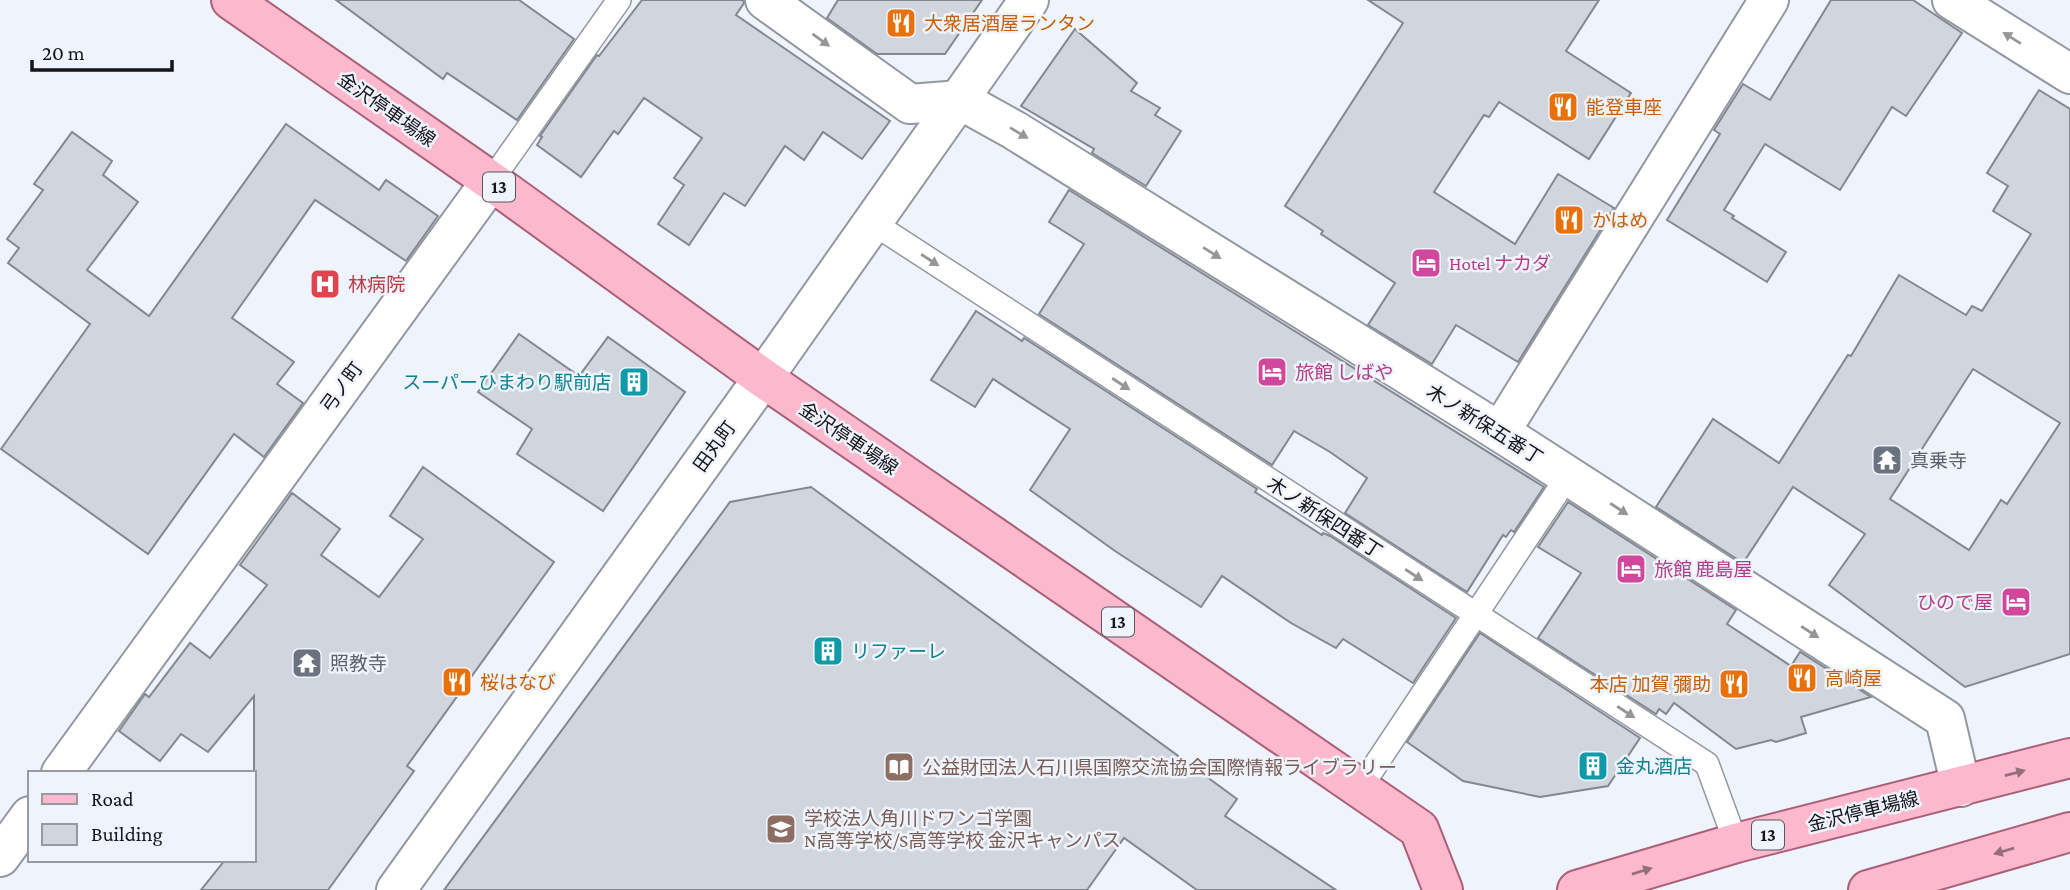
<svg xmlns="http://www.w3.org/2000/svg" width="2070" height="890" viewBox="0 0 2070 890" font-family="'Crimson Pro','Noto Sans JP',serif">
	<rect width="100%" height="100%" fill="#eff3fc"/>
	<g fill="#d0d5de" stroke="#838890" stroke-width="2" fill-rule="evenodd">
		<path d="M336,0H519L574,39L517,120L447,73L443,79Z"/>
		<path d="M642,0H743L744,3L736,15L890,121L862,159L823,132L804,160L785,146L745,206L724,193L689,245L658,224L684,185L674,178L702,138L644,98L618,134L614,131L581,177L537,145L542,137L540,136L597,55L599,56Z"/>
		<path d="M838,0H982L945,54H877L827,18Z"/>
		<path d="M1368,0H1599L1566,51L1631,93L1589,159L1499,102L1489,117L1484,115L1434,192L1515,244L1558,174L1614,208L1518,362L1456,325L1432,364L1368,325L1395,283L1321,234L1323,231L1285,206L1403,23Z"/>
		<path d="M1831,0H1913L1962,33L1906,116L1892,107L1840,190L1765,144L1724,210L1734,216L1732,218L1786,252L1767,282L1667,220L1720,134L1714,130L1743,84L1770,100Z"/>
		<path d="M1075,29L1137,83L1131,91L1160,108L1155,115L1181,131L1146,186L1092,153L1094,149L1021,106Z"/>
		<path d="M2039,90L2070,109V654L1965,687L1829,585L1865,534L1793,487L1743,563L1656,507L1713,419L1779,463L1848,355L1851,356L1899,275L1966,315L1972,306L1982,311L2031,234L1993,211L2008,186L1987,173ZM1973,369L2060,423L2007,504L2001,500L1969,550L1890,499Z"/>
		<path d="M286,124L379,190L386,180L438,216L406,261L315,200L232,318L294,362L277,384L303,403L264,457L234,434L148,554L1,449L90,324L8,263L19,248L7,239L43,190L34,184L72,132L112,161L103,175L138,202L87,270L149,316Z"/>
		<path d="M1069,190L1544,487L1514,532L1511,530L1506,537L1503,535L1467,592L1345,513L1367,478L1330,452L1294,431L1272,465L1039,314L1084,244L1049,222Z"/>
		<path d="M976,311L1022,341L1024,338L1257,489L1255,492L1322,535L1323,533L1330,536L1456,618L1413,683L1343,639L1336,648L1291,623L1222,576L1201,607L1115,551L1030,490L1070,429L993,379L975,407L931,380Z"/>
		<path d="M519,334L579,376L608,337L685,392L603,511L517,454L532,429L478,392Z"/>
		<path d="M423,467L554,562L407,766L414,771L328,890H201L225,860H254V696L208,752L181,734L160,761L119,731L145,694L149,697L190,643L210,658L267,585L240,565L292,493L340,529L321,555L379,597L423,539L390,516Z"/>
		<path d="M811,487L1237,799L1225,816L1336,890H1197L1124,838L1087,890H444L730,502Z"/>
		<path d="M1568,502L1736,610L1727,624L1791,666L1800,652L1871,697L1801,717L1806,733L1776,742L1771,740L1736,749L1674,703L1666,714L1659,709L1656,714L1538,638L1581,573L1538,547Z"/>
		<path d="M1480,633L1640,738L1608,786L1540,797L1463,781L1407,742Z"/>
	</g>
	<g fill="none" stroke-linecap="round" stroke-linejoin="round">
		<g stroke="#9397a0" stroke-width="26">
			<g id="service">
				<path d="M491,181L619,0"/>
				<path d="M873,223L1707,764L1736,843"/>
				<path d="M1360,788L1568,476"/>
			</g>
		</g>
		<g stroke="#9397a0" stroke-width="42">
			<g id="minor">
				<path d="M765,0L910,104L960,100L1014,130L1500,432L1945,719L1961,787"/>
				<path d="M1952,0L2070,74"/>
				<path d="M763,378L1029,0"/>
				<path d="M1500,432L1769,0"/>
				<path d="M61,773L491,181"/>
				<path d="M0,857L30,816"/>
			</g>
		</g>
		<g stroke="#9397a0" stroke-width="42">
			<path id="tertiary" d="M396,890L763,378"/>
		</g>
		<g stroke="#a96078" stroke-width="42">
			<g id="primary">
				<path d="M231,0L491,181L763,378L1419,829L1443,890"/>
				<path d="M1577,890L1736,843L2070,758"/>
				<path d="M1868,890L2070,832"/>
			</g>
		</g>
		<use href="#service" stroke="#fff" stroke-width="23"/>
		<use href="#minor" stroke="#fff" stroke-width="38"/>
		<use href="#tertiary" stroke="#fff" stroke-width="38"/>
		<use href="#primary" stroke="#fcb8cd" stroke-width="38"/>
	</g>
	<defs><path id="oneway-solid" d="M-6-.8H1V-3.2L6.5 0L1 3.2V.8H-6Z" transform="scale(1.75)"/></defs>
	<g fill="#959697">
		<use href="#oneway-solid" transform="translate(2012 38) rotate(-148)"/>
		<use href="#oneway-solid" transform="translate(821 40) rotate(36)"/>
		<use href="#oneway-solid" transform="translate(1019 133) rotate(31)"/>
		<use href="#oneway-solid" transform="translate(1212 253) rotate(32)"/>
		<use href="#oneway-solid" transform="translate(930 260) rotate(33)"/>
		<use href="#oneway-solid" transform="translate(1121 384) rotate(33)"/>
		<use href="#oneway-solid" transform="translate(1619 509) rotate(33)"/>
		<use href="#oneway-solid" transform="translate(1414 575) rotate(33)"/>
		<use href="#oneway-solid" transform="translate(1810 632) rotate(33)"/>
		<use href="#oneway-solid" transform="translate(1626 712) rotate(33)"/>
	</g>
	<g fill="#936f7c">
		<use href="#oneway-solid" transform="translate(2015 773) rotate(-15)"/>
		<use href="#oneway-solid" transform="translate(2004 851) rotate(164)"/>
		<use href="#oneway-solid" transform="translate(1642 871) rotate(-17)"/>
	</g>
	<defs>
		<g id="restaurant-square" transform="scale(1.575)"><rect x="-9" y="-9" width="18" height="18" rx="4" fill="#e8710a" stroke="#eff3fc"/><path d="M-5-6h1v4h1v-4h1v4h1v-4h1v5L-1.5 .5V6h-2V.5L-5-1ZM5-6V6H3V1.5H1.5Q1.5-4 5-6Z" fill="#fff"/></g>
		<g id="hotel-square" transform="scale(1.575)"><rect x="-9" y="-9" width="18" height="18" rx="4" fill="#d1479c" stroke="#eff3fc"/><path d="M-6-4.5h1.5V1H6V5H4.5V3h-9V5H-6ZM-4 0a1.8 1.8 0 1 1 3.6 0ZM.5 0V-2.5h3Q6-2.5 6 0Z" fill="#fff"/></g>
		<g id="hospital-square" transform="scale(1.575)"><rect x="-9" y="-9" width="18" height="18" rx="4" fill="#e0444e" stroke="#eff3fc"/><path d="M-5-5h3v3.5h4V-5h3V5h-3V1.5h-4V5h-3Z" fill="#fff"/></g>
		<g id="building-square" transform="scale(1.575)"><rect x="-9" y="-9" width="18" height="18" rx="4" fill="#0f9aa8" stroke="#eff3fc"/><path d="M-4-6H4V6H1V3H-1V6H-4ZM-2.5-4.3h1.7v1.8h-1.7ZM.8-4.3h1.7v1.8H.8ZM-2.5-1h1.7V.8h-1.7ZM.8-1h1.7V.8H.8Z" fill="#fff"/></g>
		<g id="temple-square" transform="scale(1.575)"><rect x="-9" y="-9" width="18" height="18" rx="4" fill="#6b7280" stroke="#eff3fc"/><path d="M0-6L5-2H3V0L6.5 2.5H4V6H1.5V3h-3V6H-4V2.5H-6.5L-3 0V-2H-5Z" fill="#fff"/></g>
		<g id="library-square" transform="scale(1.575)"><rect x="-9" y="-9" width="18" height="18" rx="4" fill="#8d6e63" stroke="#eff3fc"/><path d="M-6-4Q-3-5.5-.7-3.5V5Q-3 3-6 4ZM6-4Q3-5.5 .7-3.5V5Q3 3 6 4Z" fill="#fff"/></g>
		<g id="school-square" transform="scale(1.575)"><rect x="-9" y="-9" width="18" height="18" rx="4" fill="#8d6e63" stroke="#eff3fc"/><path d="M0-5L7-2L0 1L-7-2ZM-4 1L0 2.5L4 1V4Q0 6-4 4Z" fill="#fff"/></g>
	</defs>
	<g fill-rule="evenodd">
		<use href="#restaurant-square" x="901" y="23"/>
		<use href="#restaurant-square" x="1563" y="107"/>
		<use href="#restaurant-square" x="1569" y="220"/>
		<use href="#hotel-square" x="1426" y="263"/>
		<use href="#hospital-square" x="325" y="284"/>
		<use href="#hotel-square" x="1272" y="372"/>
		<use href="#building-square" x="634" y="382"/>
		<use href="#temple-square" x="1887" y="460"/>
		<use href="#hotel-square" x="1631" y="569"/>
		<use href="#hotel-square" x="2016" y="602"/>
		<use href="#building-square" x="828" y="651"/>
		<use href="#temple-square" x="307" y="663"/>
		<use href="#restaurant-square" x="1802" y="678"/>
		<use href="#restaurant-square" x="457" y="682"/>
		<use href="#restaurant-square" x="1734" y="684"/>
		<use href="#building-square" x="1593" y="766"/>
		<use href="#library-square" x="899" y="767"/>
		<use href="#school-square" x="781" y="829"/>
	</g>
	<g text-anchor="middle" stroke-width="5" stroke-linejoin="round" paint-order="stroke">
		<g fill="#eff3fc" stroke="#55585c" stroke-width="2">
			<rect x="483" y="172.5" width="32" height="29" rx="5"/>
			<rect x="1102" y="607.5" width="32" height="29" rx="5"/>
			<rect x="1752" y="820.5" width="32" height="29" rx="5"/>
		</g>
		<g font-size="18" font-weight="bold" fill="#131518">
			<text x="499" y="193">13</text>
			<text x="1118" y="628">13</text>
			<text x="1768" y="841">13</text>
		</g>
		<g font-size="19" fill="#c56008" stroke="#eff3fc" text-anchor="start">
			<text x="924" y="30">大衆居酒屋ランタン</text>
			<text x="1586" y="114">能登車座</text>
			<text x="1592" y="227">かはめ</text>
			<text x="1825" y="685">高崎屋</text>
			<text x="480" y="689">桜はなび</text>
			<text x="1711" y="691" text-anchor="end">本店 加賀 彌助</text>
		</g>
		<g font-size="19" fill="#131518" stroke="#eff3fc">
			<text transform="translate(387 109) rotate(35)" y="7">金沢停車場線</text>
			<text transform="translate(341 387) rotate(-54)" y="7">弓ノ町</text>
			<text transform="translate(1485 424) rotate(32)" y="7">木ノ新保五番丁</text>
			<text transform="translate(849 438) rotate(34)" y="7">金沢停車場線</text>
			<text transform="translate(714 446) rotate(-54)" y="7">田丸町</text>
			<text transform="translate(1325 517) rotate(33)" y="7">木ノ新保四番丁</text>
			<text transform="translate(1863 811) rotate(-14)" y="7">金沢停車場線</text>
		</g>
		<g font-size="19" fill="#b23c85" stroke="#eff3fc" text-anchor="start">
			<text x="1449" y="270">Hotel ナカダ</text>
			<text x="1295" y="379">旅館 しばや</text>
			<text x="1654" y="576">旅館 鹿島屋</text>
			<text x="1993" y="609" text-anchor="end">ひので屋</text>
		</g>
		<g font-size="19" fill="#be3a42" stroke="#eff3fc" text-anchor="start">
			<text x="348" y="291">林病院</text>
		</g>
		<g font-size="19" fill="#0d838f" stroke="#eff3fc" text-anchor="start">
			<text x="611" y="389" text-anchor="end">スーパーひまわり駅前店</text>
			<text x="851" y="658">リファーレ</text>
			<text x="1616" y="773">金丸酒店</text>
		</g>
		<g font-size="19" fill="#5b616d" stroke="#eff3fc" text-anchor="start">
			<text x="1910" y="467">真乗寺</text>
			<text x="330" y="670">照教寺</text>
		</g>
		<g font-size="19" fill="#785e54" stroke="#eff3fc" text-anchor="start">
			<text x="922" y="774">公益財団法人石川県国際交流協会国際情報ライブラリー</text>
			<text x="804" y="825">学校法人角川ドワンゴ学園<tspan x="804" dy="22">N高等学校/S高等学校 金沢キャンパス</tspan></text>
		</g>
	</g>
	<rect x="28" y="771" width="228" height="91" fill="#eff3fc" stroke="#979aa1" stroke-width="2"/>
	<rect x="42" y="794" width="35" height="10" fill="#fcb8cd" stroke="#979aa1" stroke-width="2"/>
	<text x="91" y="806" font-size="21" fill="#131518">Road</text>
	<rect x="42" y="824" width="35" height="21" fill="#d0d5de" stroke="#979aa1" stroke-width="2"/>
	<text x="91" y="841" font-size="21" fill="#131518">Building</text>
	<path d="M32 60v10h140v-10" fill="none" stroke="#131518" stroke-width="3.5"/>
	<text x="42" y="60" font-size="21" fill="#131518" stroke="#eff3fc" stroke-width="5" paint-order="stroke">20 m</text>
</svg>
